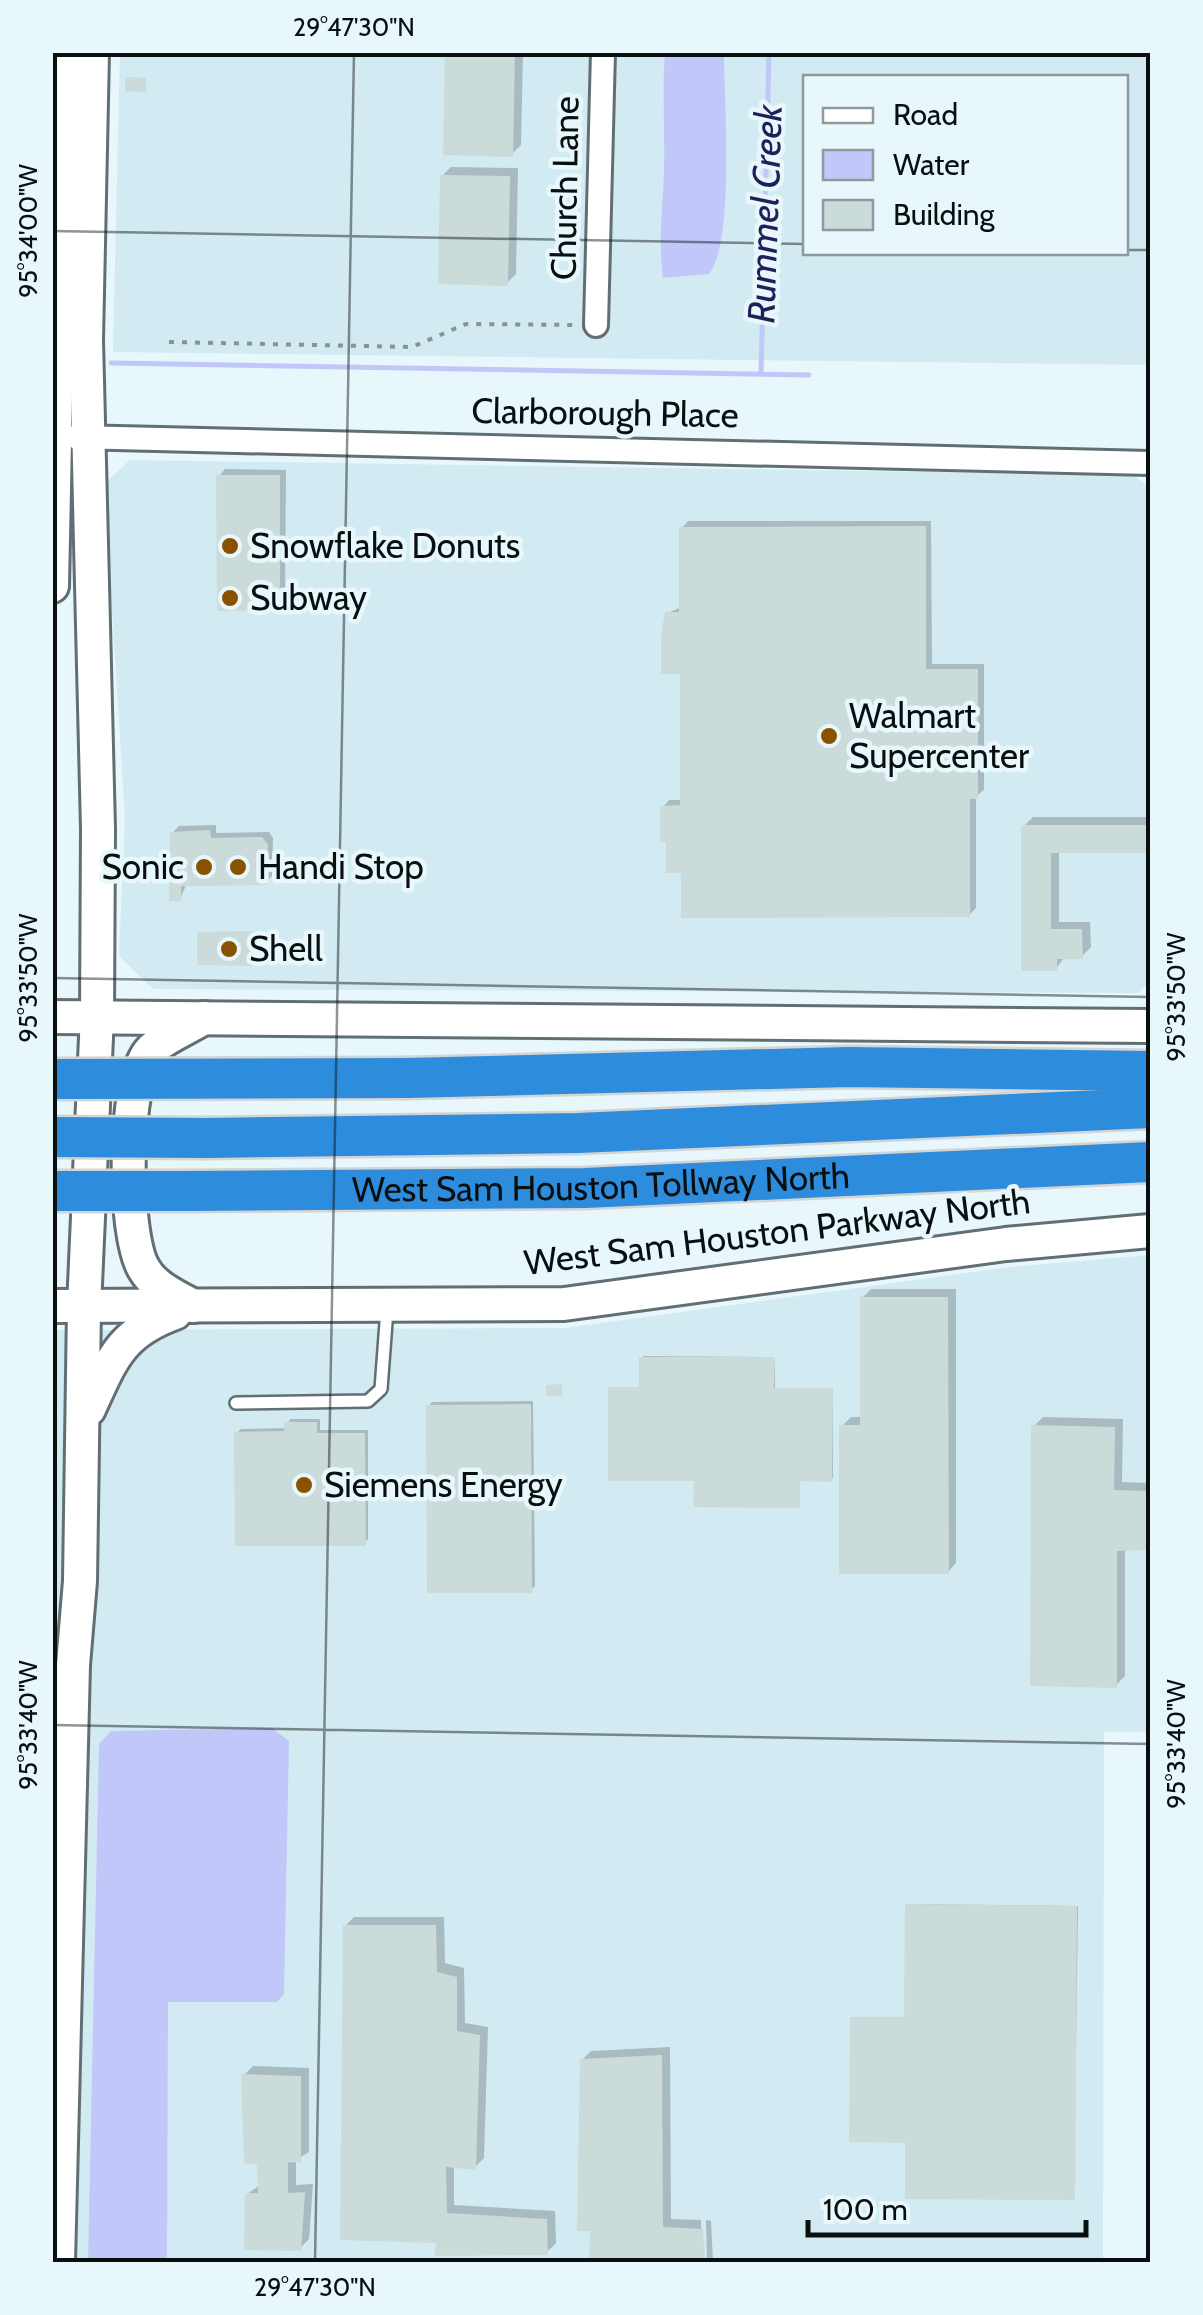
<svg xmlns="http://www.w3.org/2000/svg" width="1203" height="2315" viewBox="0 0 1203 2315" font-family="Cabin,sans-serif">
	<rect width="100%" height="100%" fill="#e7f7fc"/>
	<g fill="#d2eaf1" fill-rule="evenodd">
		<path d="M120,53H1150V365L113,352ZM806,78H1126V252H806Z"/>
		<path d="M130,460L1134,475L1150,489V981L1138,993L153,989L119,956L125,817L104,484Z"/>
		<path d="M1150,1255V1732H1104L1103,2262H53V1330L565,1328L1009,1267Z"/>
	</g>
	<g fill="#c1c8f9">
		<path d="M665,53H724C724,100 735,241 709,274L663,278C658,239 663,207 664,169C665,130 662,92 665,53Z"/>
		<path d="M272,1728L289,1741L284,1994L277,2002H168L167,2262H88L99,1744L111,1731Z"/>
	</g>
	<g fill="#0003">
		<path d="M447,52H523L521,145L512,154Z"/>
		<path d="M451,167L518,168L516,274L507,283L442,176Z"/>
		<path d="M225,469L286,470L285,601L279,608L219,476Z"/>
		<path d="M688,521H931L932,664H984V790L976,796V908L969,915L684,871L668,839L663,807L669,800H683V671L667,613L682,607V528Z"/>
		<path d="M1033,817H1150V845L1145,851H1059V922H1090L1091,947L1082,956H1065L1056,969L1024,826Z"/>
		<path d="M216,825V833L269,832L273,838L272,876L266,882L187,883L180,899L172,833L179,826Z"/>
		<path d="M871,1289H956V1563L948,1572L842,1426L851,1417H862V1298Z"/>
		<path d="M643,1356L775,1357V1388H833V1478L696,1479L611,1388L642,1387Z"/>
		<path d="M533,1401L535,1586L531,1590L429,1406L432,1402Z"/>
		<path d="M1043,1417L1123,1419L1122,1482L1150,1483V1548H1125V1676L1116,1685L1034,1426Z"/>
		<path d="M290,1419H320V1430H368V1539L365,1543L237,1433L241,1429L286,1428Z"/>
		<path d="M909,1904L1078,1906L1074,2197L908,2140L853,2018L907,2017Z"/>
		<path d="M354,1917H444L445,1963L464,1968L465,2023L488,2027L484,2158L475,2167L454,2165V2205L555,2211L556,2243L547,2252L439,2241L345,1926Z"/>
		<path d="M670,2047L671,2219L701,2220L702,2262H592L582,2060L591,2051Z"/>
		<path d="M253,2066L309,2068V2152L296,2160V2185L313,2184L309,2239L300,2248L247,2194L260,2185L244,2075Z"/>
		<path d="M706,2220L711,2221L713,2262H707Z"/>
	</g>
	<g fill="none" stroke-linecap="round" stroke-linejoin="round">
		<g stroke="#c1c8f9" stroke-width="5">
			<path d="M111,363L809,375"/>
			<path d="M761,374L769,52"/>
		</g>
	</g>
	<g fill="#cadbd9">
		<path d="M445,52H515L513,157L443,155Z"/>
		<path d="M125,77L146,78V92L125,91Z"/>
		<path d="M440,175L510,176L508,286L438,284Z"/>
		<path d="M216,475H280V610L217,611Z"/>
		<path d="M926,526V669H978V799H970V917L681,918V873H666V842H660V806L680,805V674H661V635L665,612H679V527Z"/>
		<path d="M1021,825H1146V853H1051V929H1082L1083,959H1057V971H1021Z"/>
		<path d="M210,830L211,838L262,837L268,845L267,885L181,886V901H169L170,832Z"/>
		<path d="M262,931L261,966L197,965V932Z"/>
		<path d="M860,1297H948L949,1574H839V1425H860Z"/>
		<path d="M639,1357H775L774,1388H833L832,1482L800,1481V1508L693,1507L694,1481H608V1387H639Z"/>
		<path d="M562,1384V1396H546V1385Z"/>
		<path d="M531,1404L532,1593H427L426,1405Z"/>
		<path d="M284,1422H317V1433H365L366,1546H235L234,1432L284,1431Z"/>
		<path d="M1031,1425L1115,1427L1114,1490L1150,1491V1550L1117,1551V1688L1030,1686Z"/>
		<path d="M905,1904L1077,1906L1075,2200L905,2199V2143L849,2142L850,2017H904Z"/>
		<path d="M343,1925H436L437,1972L457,1977V2031L480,2035L476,2170L446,2167L447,2213L547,2219L548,2255L434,2256L436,2243L340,2240Z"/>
		<path d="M662,2055L663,2227L703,2229L705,2262H589L590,2231H577L580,2059Z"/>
		<path d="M241,2074L301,2076V2163L288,2162V2193L305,2192L301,2251L244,2250L245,2193H258L257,2165L244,2163Z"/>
	</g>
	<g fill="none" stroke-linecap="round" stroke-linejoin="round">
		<g stroke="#616f74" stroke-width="16">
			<path id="lane" d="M236,1403L368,1401L381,1389L387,1309"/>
		</g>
		<g stroke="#616f74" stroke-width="28">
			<g id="street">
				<path d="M596,325L603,52"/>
				<path d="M75,437L1150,463"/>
			</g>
		</g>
		<g stroke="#616f74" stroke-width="38">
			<g id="secondary">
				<path d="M52,586L63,52"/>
				<path d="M52,1017L1150,1026"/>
				<path d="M52,1306L564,1304L1006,1244L1150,1231"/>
				<path d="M193,1306C176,1296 154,1287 144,1269C123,1235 122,1079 151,1050C165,1037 188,1028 204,1018"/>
				<path d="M89,1409C112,1359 120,1333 175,1313"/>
				<path d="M58,2262L73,1665L80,1581L84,1307L97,1015L98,829L86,340L92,52"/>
			</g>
		</g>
		<g stroke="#d3d4d4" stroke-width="45">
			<g id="highway">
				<path d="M407,1078L849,1067L1150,1071"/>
				<path d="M207,1138L578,1133L1150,1108"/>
				<path id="s1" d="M186,1191L585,1188L1150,1162"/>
			</g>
		</g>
		<g stroke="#889396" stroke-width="4" stroke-dasharray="5 8" stroke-linecap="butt">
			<path d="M169,342L412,347L466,324L577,325"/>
			<path d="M365,1495C389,1496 404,1479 427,1479"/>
		</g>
		<use href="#lane" stroke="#fff" stroke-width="11"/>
		<use href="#street" stroke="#fff" stroke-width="22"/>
		<use href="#secondary" stroke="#fff" stroke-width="32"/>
		<use href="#highway" stroke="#2d8cdb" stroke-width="40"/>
		<g stroke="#d3d4d4" stroke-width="45" stroke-linecap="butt">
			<g id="highway-bridge">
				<path d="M52,1079L407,1078"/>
				<path d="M52,1137L207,1138"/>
				<path d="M55,1191H186"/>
			</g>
		</g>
		<use href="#highway-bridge" stroke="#2d8cdb" stroke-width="40"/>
	</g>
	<path fill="none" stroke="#090e0f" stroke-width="2.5" stroke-opacity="0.45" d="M52,231L806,244M1126,250H1150M52,978L1150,997M52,1725L1150,1744M315,2262L354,52"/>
	<g fill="#885200" stroke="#e7f7fc" stroke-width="4">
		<circle cx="230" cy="546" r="10"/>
		<circle cx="230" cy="598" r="10"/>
		<circle cx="829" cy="736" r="10"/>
		<circle cx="204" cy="867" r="10"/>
		<circle cx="238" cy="867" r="10"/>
		<circle cx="229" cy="949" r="10"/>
		<circle cx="304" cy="1485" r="10"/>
	</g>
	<g text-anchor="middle" stroke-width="9" stroke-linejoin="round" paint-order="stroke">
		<g font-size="35" fill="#090e0f" stroke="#e7f7fc">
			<text transform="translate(565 188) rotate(-89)" y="12">Church Lane</text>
			<text transform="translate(605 413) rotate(1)" y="12">Clarborough Place</text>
			<text dy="12" stroke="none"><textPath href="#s1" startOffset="415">West Sam Houston Tollway North</textPath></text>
			<text transform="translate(777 1232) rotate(-7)" y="12">West Sam Houston Parkway North</text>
		</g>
		<g font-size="35" fill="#090e0f" stroke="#e7f7fc" text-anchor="start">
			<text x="250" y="558">Snowflake Donuts</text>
			<text x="250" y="610">Subway</text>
			<text x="849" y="728">Walmart<tspan x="849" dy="40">Supercenter</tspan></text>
			<text x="184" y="879" text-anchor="end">Sonic</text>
			<text x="258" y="879">Handi Stop</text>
			<text x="249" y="961">Shell</text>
			<text x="324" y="1497">Siemens Energy</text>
		</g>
		<g font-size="38" font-style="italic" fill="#201f58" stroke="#e7f7fc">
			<text transform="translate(765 214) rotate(-88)" y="13">Rummel Creek</text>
		</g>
	</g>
	<rect width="1203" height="2315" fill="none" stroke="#e7f7fc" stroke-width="110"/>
	<rect x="803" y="75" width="325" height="180" fill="#e7f7fc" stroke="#8e9a9d" stroke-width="2.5"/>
	<rect x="823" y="108" width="50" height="15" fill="#ffffff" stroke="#8e9a9d" stroke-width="2.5"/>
	<text x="893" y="125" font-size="30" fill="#090e0f">Road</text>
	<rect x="823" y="150" width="50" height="30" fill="#c1c8f9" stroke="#8e9a9d" stroke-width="2.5"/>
	<text x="893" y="175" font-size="30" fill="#090e0f">Water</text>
	<rect x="823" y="200" width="50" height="30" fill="#cadbd9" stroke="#8e9a9d" stroke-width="2.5"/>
	<text x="893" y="225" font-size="30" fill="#090e0f">Building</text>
	<path d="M808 2220v15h278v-15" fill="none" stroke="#090e0f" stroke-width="5"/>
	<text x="823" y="2220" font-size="30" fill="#090e0f" stroke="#e7f7fc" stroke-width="8" paint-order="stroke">100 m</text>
	<rect x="55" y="55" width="1093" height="2205" fill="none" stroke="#090e0f" stroke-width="4"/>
	<g font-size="25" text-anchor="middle" fill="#090e0f">
		<text x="354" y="36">29°47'30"N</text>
		<text transform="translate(28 231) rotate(-90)" y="9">95°34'00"W</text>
		<text transform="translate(28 978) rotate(-90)" y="9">95°33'50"W</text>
		<text transform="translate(1176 997) rotate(-90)" y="9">95°33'50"W</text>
		<text transform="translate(28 1725) rotate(-90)" y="9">95°33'40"W</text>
		<text transform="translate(1176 1744) rotate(-90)" y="9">95°33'40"W</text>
		<text x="315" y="2296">29°47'30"N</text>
	</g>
</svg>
